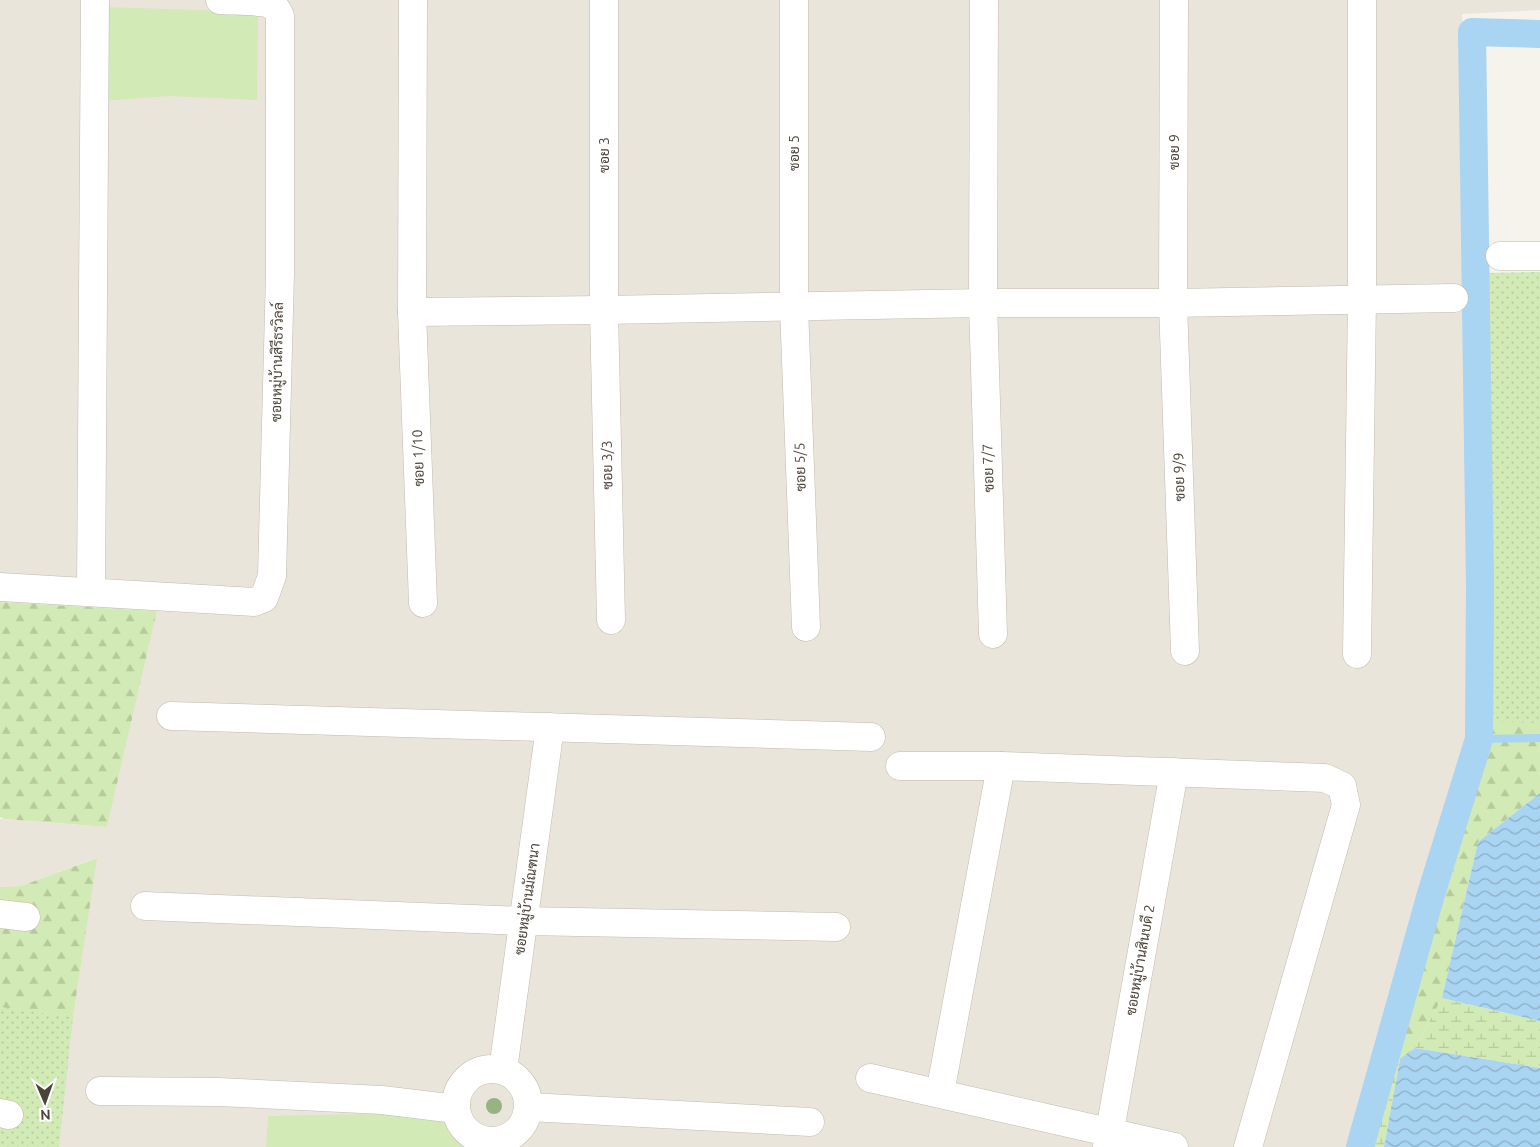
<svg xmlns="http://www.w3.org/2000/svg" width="1540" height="1147" viewBox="0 0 1540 1147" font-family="Ubuntu,Sarabun,sans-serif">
	<defs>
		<pattern id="grass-dots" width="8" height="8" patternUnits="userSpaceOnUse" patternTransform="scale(1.25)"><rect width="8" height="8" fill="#d2eab5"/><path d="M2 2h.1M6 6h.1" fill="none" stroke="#b6ca9c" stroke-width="1.8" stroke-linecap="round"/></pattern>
		<pattern id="forest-firs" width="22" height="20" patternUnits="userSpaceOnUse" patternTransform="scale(1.25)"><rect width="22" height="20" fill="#d2eab5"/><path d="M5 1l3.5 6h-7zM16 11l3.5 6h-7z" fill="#b6ca9c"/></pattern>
		<pattern id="wetland-marsh" width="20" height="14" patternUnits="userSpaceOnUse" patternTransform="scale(1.25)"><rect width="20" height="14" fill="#d2eab5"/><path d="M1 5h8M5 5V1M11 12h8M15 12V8" fill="none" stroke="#b6ca9c"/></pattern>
		<pattern id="water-waves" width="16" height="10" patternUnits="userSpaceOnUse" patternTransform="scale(1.25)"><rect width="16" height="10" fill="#a9d4f2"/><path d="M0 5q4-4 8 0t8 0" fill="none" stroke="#8caec5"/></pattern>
	</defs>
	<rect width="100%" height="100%" fill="#f6f3ec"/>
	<path fill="#eae5da" d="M0,0H1540V10L1462,14L1474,676L1466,743L1351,1147H0V1007L73,1016L96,858L21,886L0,887V819L107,827L157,611L0,602Z"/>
	<g fill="url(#grass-dots)">
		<path d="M1540,272V723H1491L1485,273Z"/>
		<path d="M0,1007L73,1017L59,1147H0Z"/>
	</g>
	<g fill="url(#forest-firs)">
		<path d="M0,602L157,611L107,827L4,819L0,817Z"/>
		<path d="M1468,721L1540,723V793L1478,842L1442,998L1415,1048L1369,1084L1466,743Z"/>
		<path d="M97,858L73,1017L0,1007V887L21,886Z"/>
	</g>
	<g fill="url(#wetland-marsh)">
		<path d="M1442,998L1540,1021V1068L1415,1048Z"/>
		<path d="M1400,1059L1384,1147H1351L1369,1084Z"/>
	</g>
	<g fill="#d2eab5">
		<path d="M104,7L258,12L257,100L169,96L103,101Z"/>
		<path d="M410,1113L442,1117L460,1136L464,1147H266L268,1116Z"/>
	</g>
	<g fill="url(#water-waves)">
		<path d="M1540,793V1021L1442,998L1478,842Z"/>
		<path d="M1415,1048L1540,1068V1147H1384L1400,1059Z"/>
	</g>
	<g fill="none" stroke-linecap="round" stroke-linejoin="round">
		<path stroke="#a9d4f2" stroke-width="8" d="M1479,739L1540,738"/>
		<path stroke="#a9d4f2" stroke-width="28" d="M1360,1147L1431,894L1479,739L1480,585L1472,32L1540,34"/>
		<g stroke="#c2bbae" stroke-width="29">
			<g id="street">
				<path d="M413,0L412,312L423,603"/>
				<path d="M604,0V310L611,620"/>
				<path d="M794,0V307L806,627"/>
				<path d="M984,0L983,303L993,634"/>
				<path d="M1174,0L1173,303L1185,651"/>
				<path d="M1500,256H1540"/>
				<path d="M412,312L604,310L983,303H1173L1454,298"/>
				<path d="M0,587L254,602L264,598L272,576L280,273V16C278,11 275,6 270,4C257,0 235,1 220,0"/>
				<path d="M91,592L95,0"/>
				<path d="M1357,654L1362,300V0"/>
				<path d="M171,716L871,737"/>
				<path d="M900,766H1001L1325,778L1342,786L1346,805L1248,1147"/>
				<path d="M145,906L524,921L836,927"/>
				<path d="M0,914L26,917"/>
				<circle cx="492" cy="1105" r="36"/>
				<path d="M503,1070L550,727"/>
				<path d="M870,1078L1174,1147"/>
				<path d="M100,1091L218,1092L382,1100L456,1109"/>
				<path d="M940,1093L1001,766"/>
				<path d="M529,1107L810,1122"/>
				<path d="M0,1113L9,1115"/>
				<path d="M1107,1147L1174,772"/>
			</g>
		</g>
		<use href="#street" stroke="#fff" stroke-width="28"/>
	</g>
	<circle fill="#97b381" cx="494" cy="1106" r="8"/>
	<g text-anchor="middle" stroke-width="5" stroke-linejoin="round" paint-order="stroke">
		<g font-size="14" fill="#4b4439" stroke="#fff">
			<text transform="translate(1174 152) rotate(-90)" y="5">ซอย 9</text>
			<text transform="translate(794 153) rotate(-90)" y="5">ซอย 5</text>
			<text transform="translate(604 155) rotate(-90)" y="5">ซอย 3</text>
			<text transform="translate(277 362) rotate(-89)" y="5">ซอยหมู่บ้านสิรีธรวิลล์</text>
			<text transform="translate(418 458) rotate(-92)" y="5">ซอย 1/10</text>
			<text transform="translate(607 465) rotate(-91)" y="5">ซอย 3/3</text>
			<text transform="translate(800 467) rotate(-92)" y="5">ซอย 5/5</text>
			<text transform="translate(988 468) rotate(-92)" y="5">ซอย 7/7</text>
			<text transform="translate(1179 477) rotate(-92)" y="5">ซอย 9/9</text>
			<text transform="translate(527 899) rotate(-82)" y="5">ซอยหมู่บ้านมัณฑนา</text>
			<text transform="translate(1140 960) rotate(-80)" y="5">ซอยหมู่บ้านสินบดี 2</text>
		</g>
	</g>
	<g transform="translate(45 1102) rotate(178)" stroke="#ffffff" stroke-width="4" paint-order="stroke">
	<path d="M0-4L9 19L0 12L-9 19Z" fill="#4b4439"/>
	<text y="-8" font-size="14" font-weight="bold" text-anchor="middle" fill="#4b4439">N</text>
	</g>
</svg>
